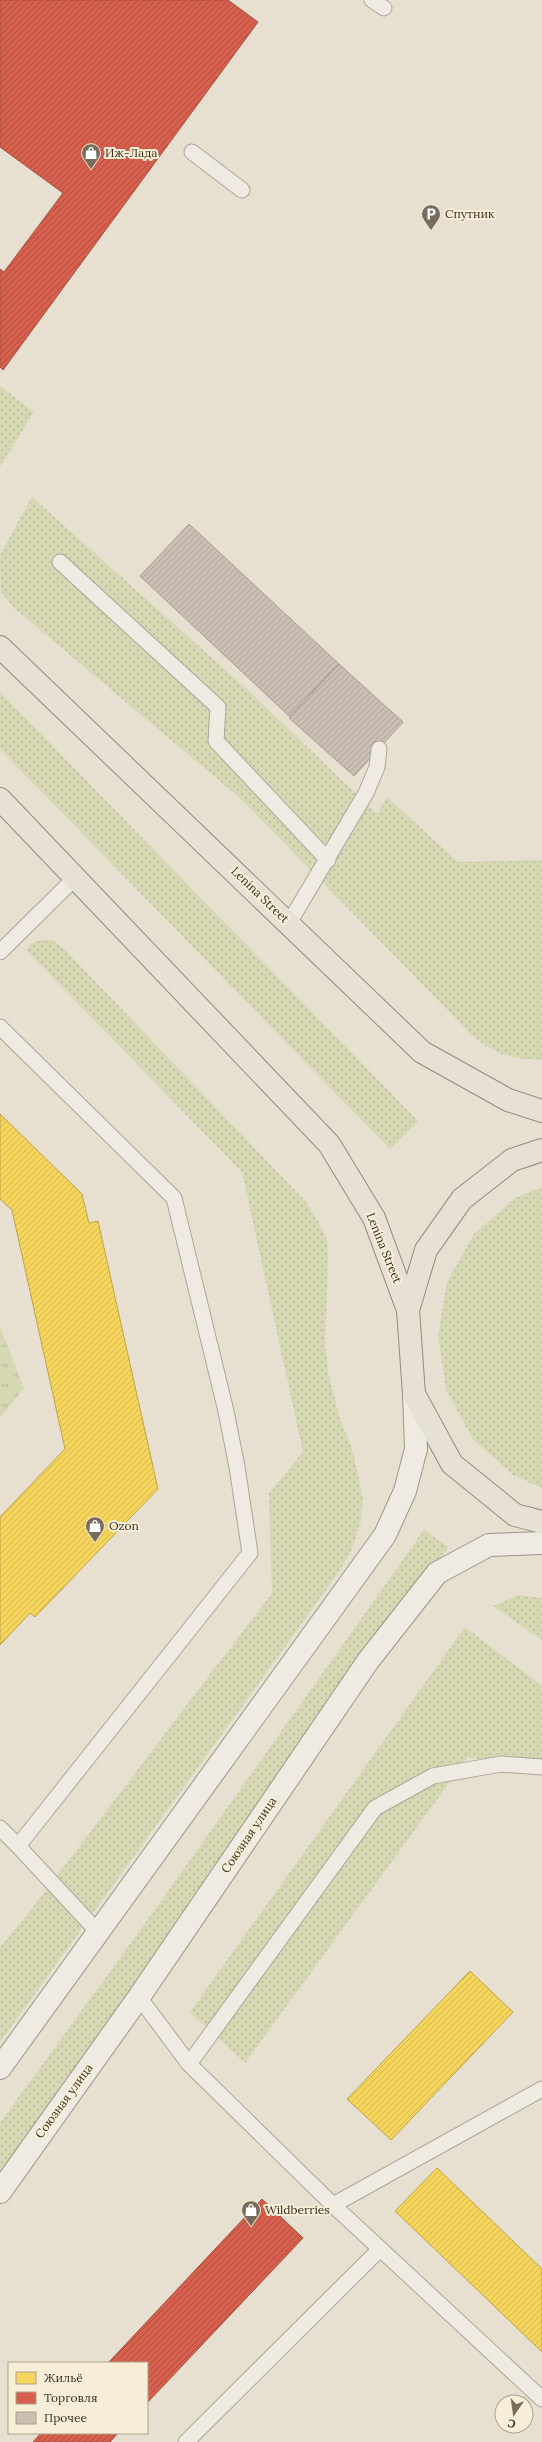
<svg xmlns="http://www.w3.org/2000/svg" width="542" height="2442" viewBox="0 0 542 2442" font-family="Lora,serif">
	<defs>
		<pattern id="grass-dots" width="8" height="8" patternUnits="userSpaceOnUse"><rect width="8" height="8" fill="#d6d7b3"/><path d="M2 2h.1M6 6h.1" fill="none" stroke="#b9b99a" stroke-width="1.8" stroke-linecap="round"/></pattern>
		<pattern id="park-tufts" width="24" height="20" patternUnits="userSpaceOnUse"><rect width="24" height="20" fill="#d6d7b3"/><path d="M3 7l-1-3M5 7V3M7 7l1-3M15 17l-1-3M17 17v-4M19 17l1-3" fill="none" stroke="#b9b99a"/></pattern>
		<pattern id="homes-hatch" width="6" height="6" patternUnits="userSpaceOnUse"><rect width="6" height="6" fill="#f6d55c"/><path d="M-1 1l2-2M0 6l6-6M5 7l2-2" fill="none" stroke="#d4b750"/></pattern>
		<pattern id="shops-hatch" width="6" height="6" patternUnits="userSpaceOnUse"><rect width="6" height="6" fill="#d6604d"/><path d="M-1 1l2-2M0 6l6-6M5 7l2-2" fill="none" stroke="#af5040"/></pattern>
		<pattern id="building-hatch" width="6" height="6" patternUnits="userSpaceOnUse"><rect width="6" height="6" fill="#cbbfb2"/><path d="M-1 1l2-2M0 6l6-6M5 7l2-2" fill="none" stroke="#afa499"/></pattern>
	</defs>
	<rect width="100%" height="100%" fill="#e7e0d1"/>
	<g fill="url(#grass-dots)">
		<path d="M0,386L34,412L0,467Z"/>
		<path d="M32,497L252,694L377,814L387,797L458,862L542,860V1060C513,1059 500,1056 476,1039L240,798L13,607L1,592L0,555Z"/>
		<path d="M0,692L418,1121L390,1149L0,749Z"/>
		<path d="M40,940H52L65,950L306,1202L320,1224L327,1241L328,1260L325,1340L328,1373L339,1416L353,1452L363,1499L361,1521L351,1551L336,1576L0,2042V1947L34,1906L272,1593L269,1493L303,1452L242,1172L26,950L31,944Z"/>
		<path d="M542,1187V1488L513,1475L472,1438L446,1389L438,1336L447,1282L474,1234L515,1198Z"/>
		<path d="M424,1530L448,1547L180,1928L0,2175V2123L154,1911Z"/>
		<path d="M518,1595L542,1598V1640L493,1606Z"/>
		<path d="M465,1627L542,1686V1771L468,1757L245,2063L190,2012Z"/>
	</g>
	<path fill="url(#park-tufts)" d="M0,1327L24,1388L0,1418Z"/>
	<g fill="url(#homes-hatch)" stroke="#bea34a">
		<path d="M0,1114L82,1194L89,1223L98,1221L158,1489L35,1617L30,1613L0,1645V1517L65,1449L12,1210L0,1199Z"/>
		<path d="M470,1971L513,2012L391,2140L347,2099Z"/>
		<path d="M437,2168L542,2269V2352L395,2211Z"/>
	</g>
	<g fill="url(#shops-hatch)" stroke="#a85140">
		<path d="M0,0H228L258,22L3,370L0,367V269L4,272L63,193L0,147Z"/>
		<path d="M262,2199L303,2238L147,2403V2363H108Z"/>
		<path d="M41,2433H118L110,2442H33Z"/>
	</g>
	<g fill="url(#building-hatch)" stroke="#a89c90">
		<path d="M189,524L339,664L289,716L140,576Z"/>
		<path d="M339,664L403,722L354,776L289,718Z"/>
	</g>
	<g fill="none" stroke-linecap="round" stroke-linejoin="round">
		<g stroke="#ada599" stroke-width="17">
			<g id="lane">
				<path d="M372,0L384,8"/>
				<path d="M192,152L242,190"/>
				<path d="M60,562L218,707L216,741L328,860"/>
				<path d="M289,923L366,793L377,767L379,749"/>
				<path d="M0,952L75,878"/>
				<path d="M0,1027L174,1198L226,1411L237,1467L250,1553L18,1846L0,1828"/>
				<path d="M18,1846L98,1932"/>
				<path d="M139,1997L189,2064L333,2205L542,2399"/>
				<path d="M189,2064L375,1808L433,1776L501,1764L542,1767"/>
				<path d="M333,2205L542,2089"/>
				<path d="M186,2442L380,2249"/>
			</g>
		</g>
		<g stroke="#9c958a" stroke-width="24">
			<g id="secondary">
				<path d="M0,2068L385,1535L405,1491L416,1449L414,1394"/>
				<path d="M0,2192L139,1997L368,1661L437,1573L489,1545L542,1543"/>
			</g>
		</g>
		<g stroke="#928b80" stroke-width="24">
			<g id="primary">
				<path d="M0,647L422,1052L508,1100L542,1111"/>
				<path d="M0,799L329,1144L374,1218L408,1310"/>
				<path d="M542,1150L512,1160L462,1199L426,1250L408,1310L414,1394L452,1464L515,1515L542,1522"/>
			</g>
		</g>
		<use href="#lane" stroke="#efebe3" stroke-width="15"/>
		<use href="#secondary" stroke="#efebe3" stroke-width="22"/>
		<use href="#primary" stroke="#e6e1d4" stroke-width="22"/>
	</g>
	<defs>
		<g id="shop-pin" transform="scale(1)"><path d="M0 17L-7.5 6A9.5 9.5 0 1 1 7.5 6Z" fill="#786c5e" stroke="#f7eed8"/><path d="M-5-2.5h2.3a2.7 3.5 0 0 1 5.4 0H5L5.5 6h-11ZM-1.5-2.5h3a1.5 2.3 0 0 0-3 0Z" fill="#fff"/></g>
		<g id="parking-pin" transform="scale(1)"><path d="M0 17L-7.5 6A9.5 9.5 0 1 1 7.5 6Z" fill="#786c5e" stroke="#f7eed8"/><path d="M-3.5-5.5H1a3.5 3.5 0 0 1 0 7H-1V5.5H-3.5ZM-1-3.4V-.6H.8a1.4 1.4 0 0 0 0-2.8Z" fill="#fff"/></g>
	</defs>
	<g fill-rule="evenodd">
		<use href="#shop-pin" x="91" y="153"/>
		<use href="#parking-pin" x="431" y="214"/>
		<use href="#shop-pin" x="95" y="1526"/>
		<use href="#shop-pin" x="251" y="2210"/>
	</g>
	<g text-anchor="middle" stroke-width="4" stroke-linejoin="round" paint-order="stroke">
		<g font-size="12" fill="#3d2e20" stroke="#f7eed8" text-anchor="start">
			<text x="105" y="157">Иж-Лада</text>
			<text x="445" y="218">Спутник</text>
			<text x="109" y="1530">Ozon</text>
			<text x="265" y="2214">Wildberries</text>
		</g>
		<g font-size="12" fill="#3d2e20" stroke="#f7eed8">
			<text transform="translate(260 895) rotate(44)" y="4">Lenina Street</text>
			<text transform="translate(384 1248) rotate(68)" y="4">Lenina Street</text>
			<text transform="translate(249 1835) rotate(-56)" y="4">Союзная улица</text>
			<text transform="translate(64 2101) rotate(-54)" y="4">Союзная улица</text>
		</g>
	</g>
	<rect x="8" y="2362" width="140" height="72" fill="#f7eed8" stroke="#ada18e"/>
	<rect x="16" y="2372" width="20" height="12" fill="#f6d55c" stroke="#ada18e"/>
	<text x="44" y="2382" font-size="12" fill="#3d2e20">Жильё</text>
	<rect x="16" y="2392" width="20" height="12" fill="#d6604d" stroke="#ada18e"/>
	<text x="44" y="2402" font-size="12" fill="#3d2e20">Торговля</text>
	<rect x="16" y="2412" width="20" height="12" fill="#cbbfb2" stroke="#ada18e"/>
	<text x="44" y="2422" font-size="12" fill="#3d2e20">Прочее</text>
	<g transform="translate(514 2414) rotate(193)"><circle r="19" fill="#f7eed8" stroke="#ada18e"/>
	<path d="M0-3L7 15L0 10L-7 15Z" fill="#786c5e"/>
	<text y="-6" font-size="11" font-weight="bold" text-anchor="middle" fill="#3d2e20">С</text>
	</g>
</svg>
